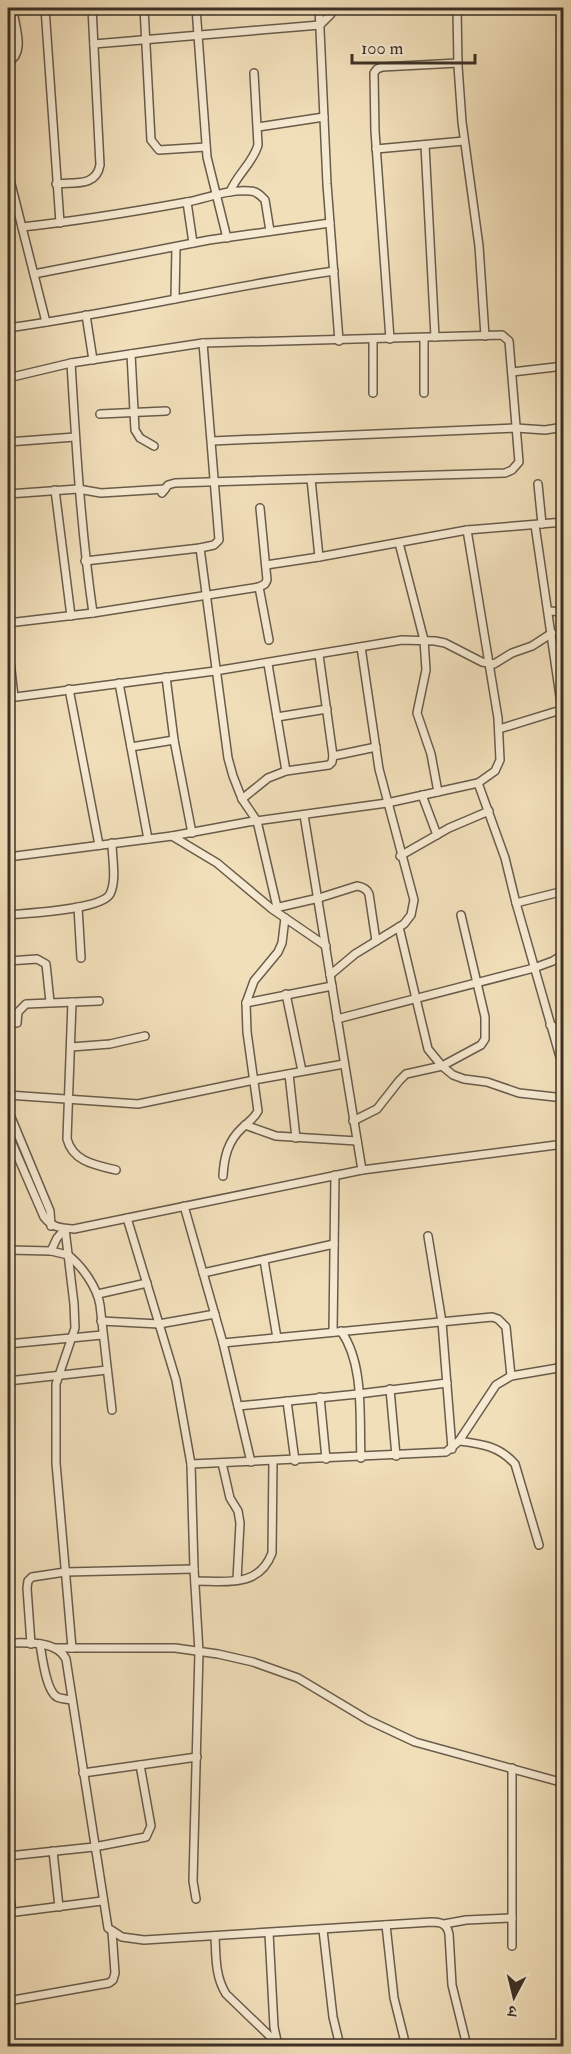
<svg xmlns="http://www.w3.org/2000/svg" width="571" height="2054" viewBox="0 0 571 2054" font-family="'IM FELL Double Pica','Noto Serif Devanagari',serif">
	<rect width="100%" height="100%" fill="#f1dfba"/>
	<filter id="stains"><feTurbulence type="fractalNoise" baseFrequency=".00333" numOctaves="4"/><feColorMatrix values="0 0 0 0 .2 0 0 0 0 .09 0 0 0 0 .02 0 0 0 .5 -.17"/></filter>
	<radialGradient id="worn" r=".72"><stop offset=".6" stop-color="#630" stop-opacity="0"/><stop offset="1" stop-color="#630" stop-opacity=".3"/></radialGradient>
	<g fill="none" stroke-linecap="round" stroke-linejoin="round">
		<g stroke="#695c4b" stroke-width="10">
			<g id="street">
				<path d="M45,8L60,223"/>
				<path d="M144,8L151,140L159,150L206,147"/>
				<path d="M196,8L207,157L227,238"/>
				<path d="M319,8L327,184L339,341"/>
				<path d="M457,8L458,66L462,122L479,246L485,336"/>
				<path d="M8,9L13,12L14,16C16,30 25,54 8,62"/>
				<path d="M94,44L320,25L331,14L333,8"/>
				<path d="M258,127L324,117"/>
				<path d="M425,145L435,337"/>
				<path d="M376,149L464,141"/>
				<path d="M8,172L46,322"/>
				<path d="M56,184C75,182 96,187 100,165L92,8"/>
				<path d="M230,192C237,174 253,163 258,145L254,73"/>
				<path d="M187,202L193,243"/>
				<path d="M22,227C77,221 132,212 187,202C208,198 228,189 250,191C257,191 261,196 265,200L270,231"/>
				<path d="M34,274L209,240L330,223"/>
				<path d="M175,299L176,247"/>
				<path d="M86,315L93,360"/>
				<path d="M8,328C117,313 225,287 334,271"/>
				<path d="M424,338V393"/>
				<path d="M390,339L375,131L374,73L377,69L382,67L458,63"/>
				<path d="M131,354L135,430L140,438L154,446"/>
				<path d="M71,363C76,447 81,530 93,613"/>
				<path d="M512,372L564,366"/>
				<path d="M8,378L71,363L203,343L502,335L509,341L519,462L512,470L505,473L175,483L168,485L162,493"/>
				<path d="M373,393V340"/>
				<path d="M100,414L166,411"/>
				<path d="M212,441L516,428L545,430L564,427"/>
				<path d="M8,442L75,437"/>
				<path d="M311,479L319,557"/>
				<path d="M538,484L542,524"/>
				<path d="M55,490L71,616"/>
				<path d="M8,494L78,489L101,493L165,489"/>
				<path d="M535,525L562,710"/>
				<path d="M399,543L424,640L426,670L417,713L431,754L438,792"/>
				<path d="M200,548L228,758L233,776L242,799L257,821L277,907"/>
				<path d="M85,561L200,548L214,545L219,540L203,343"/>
				<path d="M266,565L319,557L467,530L564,522"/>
				<path d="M259,587L269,640"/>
				<path d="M549,611L564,612"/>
				<path d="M8,623L93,613L259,587L265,584L267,580L260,508"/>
				<path d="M8,643L14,697"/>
				<path d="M268,664L286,771"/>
				<path d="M166,677L174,740L192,833"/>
				<path d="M119,683L148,839"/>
				<path d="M69,689L99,845"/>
				<path d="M8,698L215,671L402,640L435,641L445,643L482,662L494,664L512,653L532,646L552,633"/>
				<path d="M277,717L327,709"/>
				<path d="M499,729L564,709"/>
				<path d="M131,747L174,740"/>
				<path d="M333,756L376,747"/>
				<path d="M478,783L505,858L516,903L564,1071"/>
				<path d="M422,795L437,835"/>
				<path d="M242,799L268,778L286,771L329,765L332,762L333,756L319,655"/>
				<path d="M304,815L362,1170"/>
				<path d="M172,836L217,863L272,909L326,946"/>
				<path d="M400,856L449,828L489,811"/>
				<path d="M8,857L172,836L248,822L387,803L478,783L495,771L500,760L498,718L467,530"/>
				<path d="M516,903L564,891"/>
				<path d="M78,907L81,958"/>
				<path d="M275,908L319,898L357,886C363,887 367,889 369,894L376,941"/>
				<path d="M8,915C27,913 101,910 110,894C117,880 112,858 112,843"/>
				<path d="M399,927L428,1049L442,1066L453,1075L464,1079L487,1082L519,1093L564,1098"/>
				<path d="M8,961L37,959L46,964L50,1002"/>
				<path d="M330,975L355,954L404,924L411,915L414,900L379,769L361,647"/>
				<path d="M286,994L302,1071"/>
				<path d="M72,1002L67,1139C73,1162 96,1165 116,1170"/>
				<path d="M246,1003L332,986"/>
				<path d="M337,1019L534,968L553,961L564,954"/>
				<path d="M17,1023L18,1012L26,1004L99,1001"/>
				<path d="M550,1025L564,1031"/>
				<path d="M71,1047L110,1044L145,1036"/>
				<path d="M289,1074L296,1138"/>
				<path d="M8,1095L138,1104L254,1080L344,1064"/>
				<path d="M8,1110L50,1211L51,1226"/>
				<path d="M353,1121L377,1109L399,1081L406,1074L442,1066L481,1045L485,1039V1017L461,915"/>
				<path d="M245,1125L276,1136L357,1141"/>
				<path d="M8,1134L44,1217C53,1228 60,1228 74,1229L362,1170L564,1144"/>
				<path d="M223,1176C224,1157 228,1141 242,1128C248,1122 254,1119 258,1111L247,1032L246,1003L254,981L278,952L282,943L285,918"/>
				<path d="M184,1206L223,1343L251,1462"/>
				<path d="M127,1218L176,1380L191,1464L194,1569L199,1652L193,1881L196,1899"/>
				<path d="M65,1229L74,1304L75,1328L56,1384V1463L72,1648"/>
				<path d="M428,1236L442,1322L452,1449"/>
				<path d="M8,1250L51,1251L68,1255C82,1266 97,1287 100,1305L112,1410"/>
				<path d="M51,1251L57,1238L65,1229"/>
				<path d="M264,1260L277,1338"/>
				<path d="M203,1273L334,1244"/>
				<path d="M98,1294L147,1283"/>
				<path d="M101,1321L159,1324L215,1314"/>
				<path d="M341,1331C365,1365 359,1418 361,1458"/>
				<path d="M333,1332L335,1175"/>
				<path d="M223,1343L492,1317L498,1319L506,1327L511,1376"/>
				<path d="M8,1344L102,1335"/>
				<path d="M8,1381L107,1370"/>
				<path d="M390,1389L396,1456"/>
				<path d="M320,1397L326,1459"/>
				<path d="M287,1401L295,1461"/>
				<path d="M238,1406L358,1394L447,1383"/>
				<path d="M459,1441C482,1444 499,1446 515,1464L539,1545"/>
				<path d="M222,1463L230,1498L238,1511L240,1523L237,1580"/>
				<path d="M191,1464L446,1452L459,1441L496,1385L511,1376L564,1367"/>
				<path d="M195,1581C226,1581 259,1588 272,1553L273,1461"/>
				<path d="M8,1643C27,1643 56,1640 66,1659L108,1928L122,1937L144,1940L432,1922C441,1922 447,1924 449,1934L452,1985L467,2046"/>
				<path d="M31,1644L27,1588L28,1581L32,1577L65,1572L194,1569"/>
				<path d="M40,1644C42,1656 46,1691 57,1697C61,1699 67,1699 72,1700"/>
				<path d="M56,1648H175L218,1654L253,1662L298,1678L368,1720L415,1742L564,1783"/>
				<path d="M512,1768V1946"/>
				<path d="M83,1773L197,1757"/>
				<path d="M53,1851L59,1907"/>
				<path d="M8,1856L94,1847L146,1837L151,1826L140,1765"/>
				<path d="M8,1884L12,1913"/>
				<path d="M8,1913L102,1901"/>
				<path d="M444,1924L466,1920L512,1918"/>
				<path d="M386,1925L394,1998L406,2046"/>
				<path d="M323,1930L333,2017L340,2046"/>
				<path d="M269,1933L274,2027L277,2041"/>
				<path d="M215,1936C216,1957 215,1976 226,1994L277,2043"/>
				<path d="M8,2001L109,1983L113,1980L115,1973L112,1931"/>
				<path d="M329,2046L340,2045"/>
			</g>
		</g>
		<use href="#street" stroke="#f6ead2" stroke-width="7"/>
	</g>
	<rect width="571" height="2054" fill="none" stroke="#f1dfba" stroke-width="30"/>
	<rect x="9" y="9" width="553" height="2036" fill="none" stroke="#3c3026" stroke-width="3"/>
	<rect x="15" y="15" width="541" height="2024" fill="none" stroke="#3c3026" stroke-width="1.5"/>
	<g transform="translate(514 1997) rotate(187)" stroke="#f6ead2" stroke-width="4.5" paint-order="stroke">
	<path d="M0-4.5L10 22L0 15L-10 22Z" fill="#3c3026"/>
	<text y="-9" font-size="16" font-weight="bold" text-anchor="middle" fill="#3c3026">उ</text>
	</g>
	<path d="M352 54v9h123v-9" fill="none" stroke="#3c3026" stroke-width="3"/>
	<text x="361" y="54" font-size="18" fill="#3c3026" stroke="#f6ead2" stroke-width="4.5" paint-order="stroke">100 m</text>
	<rect width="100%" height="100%" filter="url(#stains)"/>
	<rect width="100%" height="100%" fill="url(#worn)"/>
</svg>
